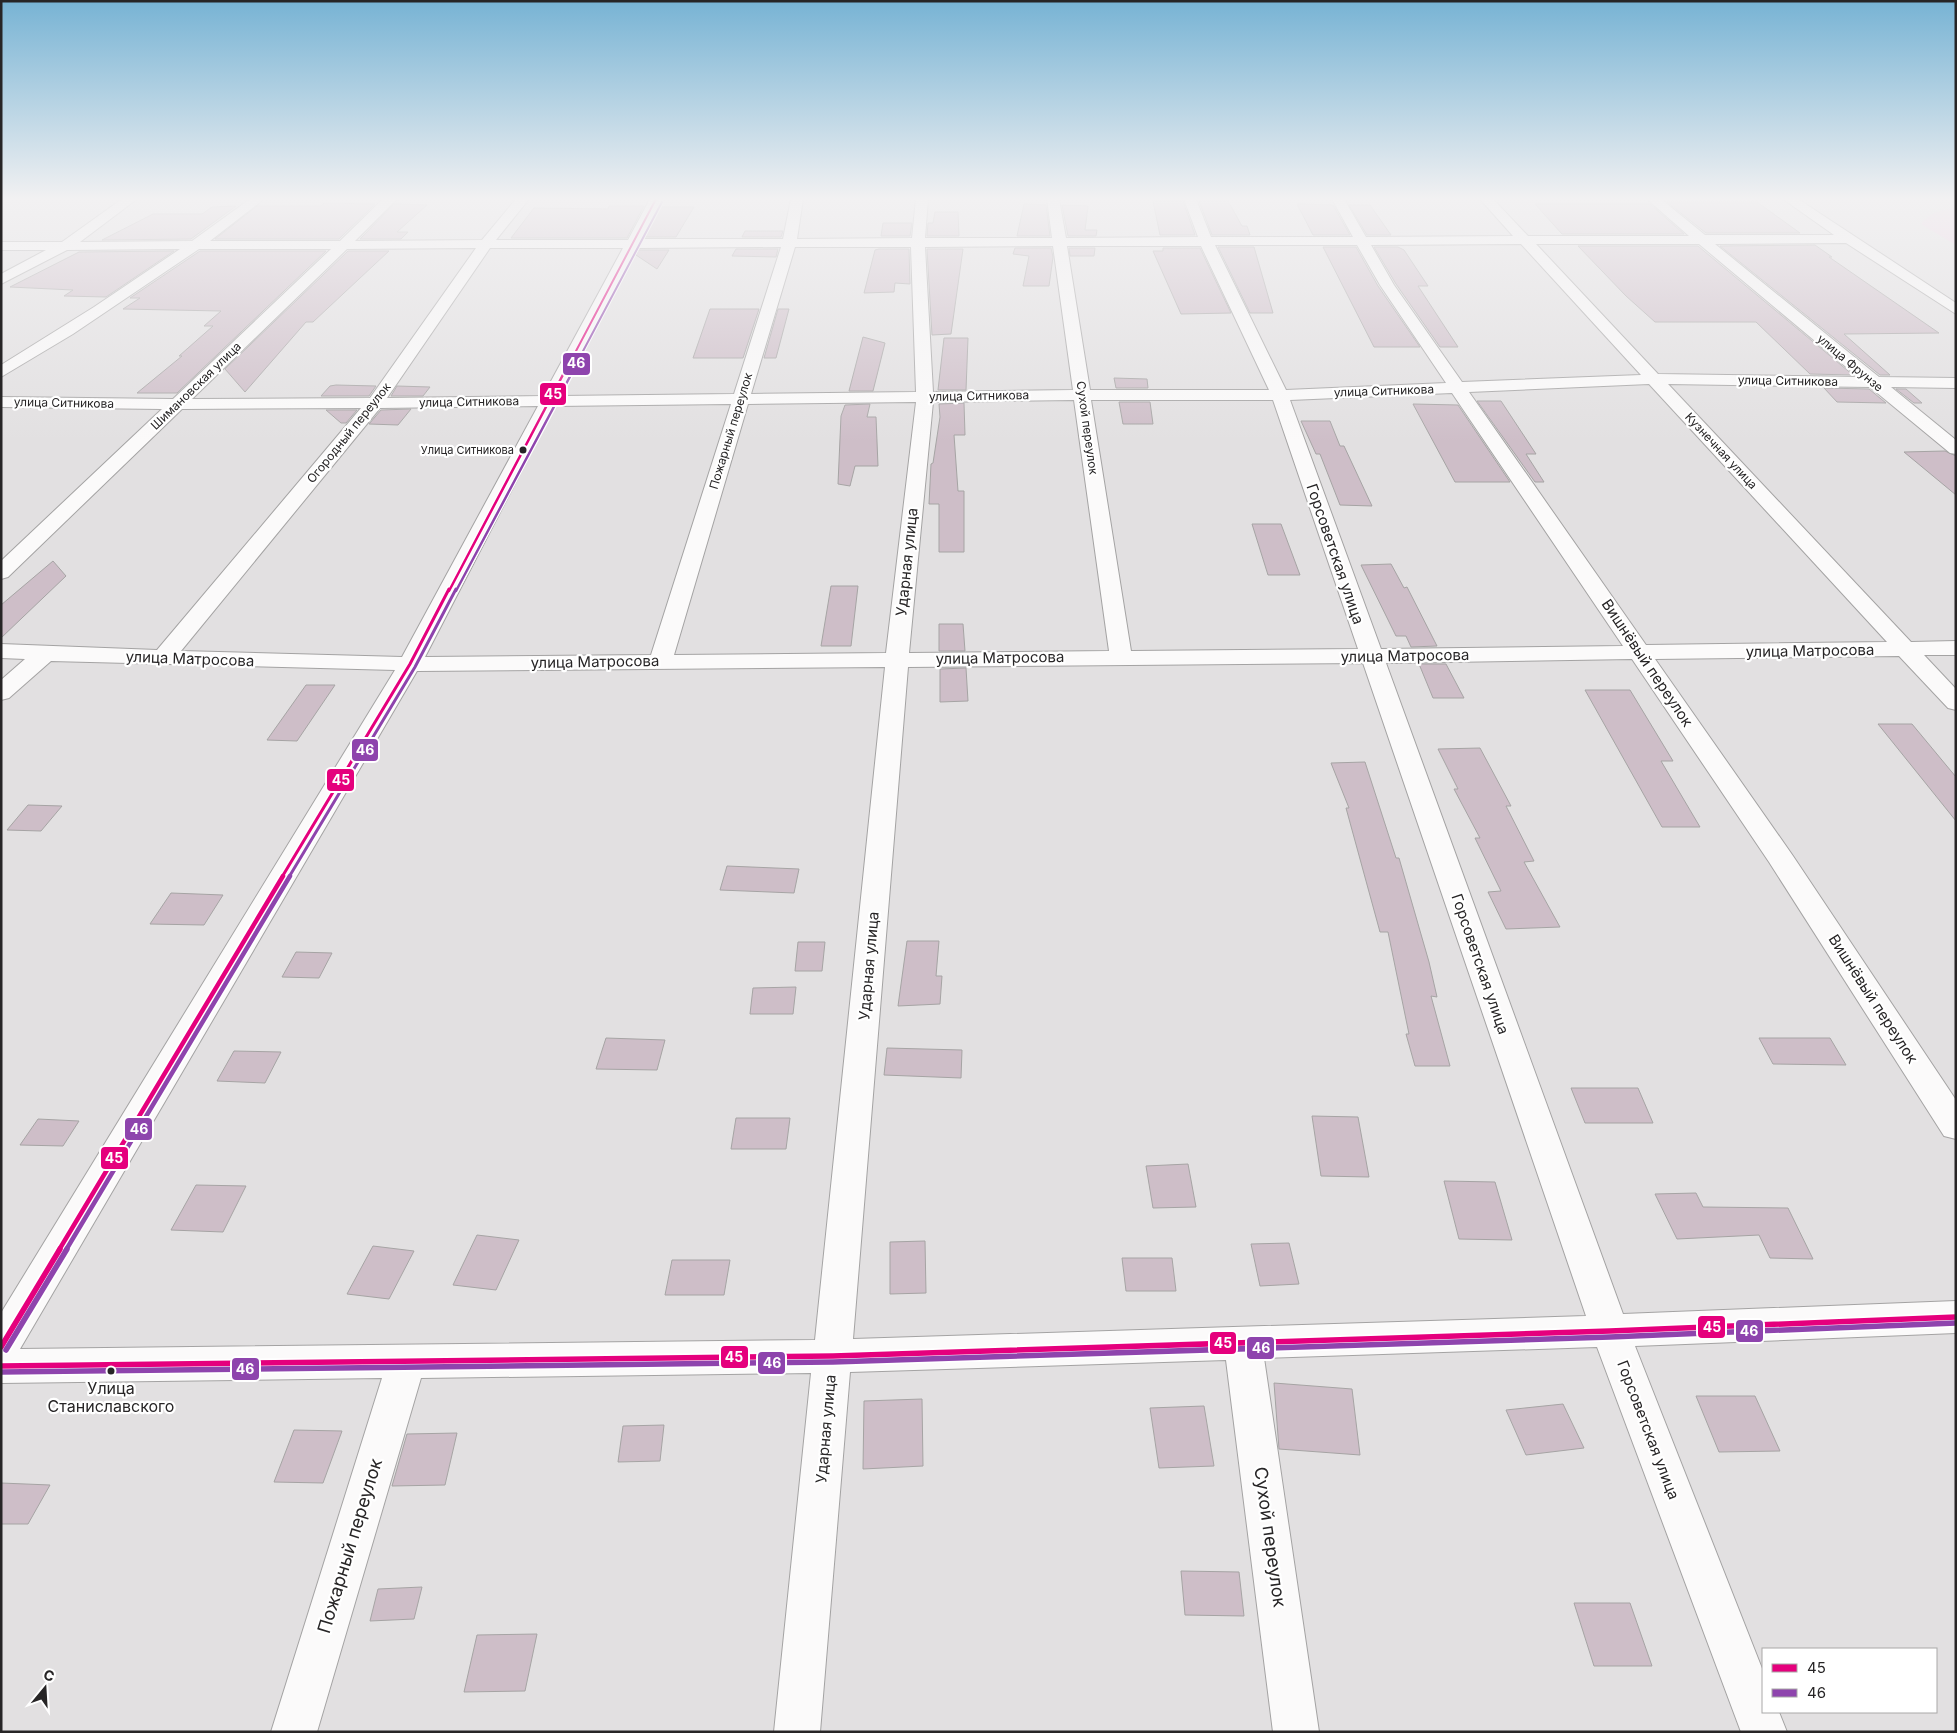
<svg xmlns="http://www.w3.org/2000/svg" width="1957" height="1733" viewBox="0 0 1957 1733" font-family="Inter,sans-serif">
	<rect width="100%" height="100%" fill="#e2e0e1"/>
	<path fill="#f0cde3" d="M1956,208V245L1921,224C1929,212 1942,210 1956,208Z"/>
	<g fill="#cebec8" stroke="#a6a4a4">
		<path d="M1153,201H1183L1195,235H1160Z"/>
		<path d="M1199,201H1228L1242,226H1247L1250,235H1212Z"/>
		<path d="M1667,202H1757L1800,233H1706Z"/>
		<path d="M324,203L375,204L339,239H215L257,206H321Z"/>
		<path d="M394,204L427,205L397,232H408L401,239H360Z"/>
		<path d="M1024,204L1046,205L1050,236H1017Z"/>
		<path d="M1297,204L1333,205L1350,235H1313Z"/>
		<path d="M1535,204H1650L1684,234H1562Z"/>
		<path d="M1062,205L1088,206L1085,230H1097L1096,236H1068Z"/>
		<path d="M1349,205H1370L1391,235H1367Z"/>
		<path d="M236,206L191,239L102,240L153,214H202L212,207Z"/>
		<path d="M609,206H644L627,238H511L534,208L608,209Z"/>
		<path d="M660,207H694L676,237H644Z"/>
		<path d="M935,212H958L959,236H927L928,223H933Z"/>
		<path d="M883,223H912L910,236H881Z"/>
		<path d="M745,231H783L781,237H742Z"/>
		<path d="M1815,245L1832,257H1829L1939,333L1844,334L1890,375H1880L1720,246Z"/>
		<path d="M1578,246H1698L1853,375L1810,374L1756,322H1655L1626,296Z"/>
		<path d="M1218,247H1254L1273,313H1250Z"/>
		<path d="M1323,247H1356L1378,286L1420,347H1374Z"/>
		<path d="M1374,247H1398L1404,250L1428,286H1418L1458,347H1440L1396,284Z"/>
		<path d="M1015,248H1051L1053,257L1049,286H1023L1029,256L1013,254Z"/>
		<path d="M1069,248H1095L1094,256H1070Z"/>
		<path d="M1163,248H1200L1231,313L1181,314L1153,251H1163Z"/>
		<path d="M736,249H778L776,257L732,256Z"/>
		<path d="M879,249H909L910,284L895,283L894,292L864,293L875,250Z"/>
		<path d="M927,249H963L951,334L932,335Z"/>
		<path d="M638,250H669L657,269L636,255Z"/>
		<path d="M174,251L106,297L64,296L73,290L10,287L79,252Z"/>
		<path d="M200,251H326L177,393H137L182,356H179L213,326H204L221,311L123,309L140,298H130Z"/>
		<path d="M348,251H389L313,322H306L245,392L225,369Z"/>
		<path d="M710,309H759L743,358H693Z"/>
		<path d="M778,309H789L776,358H764Z"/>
		<path d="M863,337L885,343L873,391H849Z"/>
		<path d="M944,338H968L966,390H938Z"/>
		<path d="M1114,378L1147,379L1148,388H1116Z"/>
		<path d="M336,385L376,386L369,396H321L330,386Z"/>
		<path d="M397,386L430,387L423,396H391Z"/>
		<path d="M1824,388L1869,389L1886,403L1837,402Z"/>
		<path d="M1896,389H1906L1922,403H1914Z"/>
		<path d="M1477,401H1501L1536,454H1526L1544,482H1535Z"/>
		<path d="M1119,402H1150L1153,424H1123Z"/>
		<path d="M964,403L965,435H954L958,491H964V552H939V504H929L931,464L933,463L940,417L939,404Z"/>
		<path d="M870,404L867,417H876L878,466H855L850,486L838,484L841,416L845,405Z"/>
		<path d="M1413,404L1458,405L1510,482H1455Z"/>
		<path d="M411,409L398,425L369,424L381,410Z"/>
		<path d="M326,410H357L346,423H341Z"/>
		<path d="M1301,421H1330L1340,446H1344L1372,506L1340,505L1320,454H1316Z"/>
		<path d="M1945,451L1956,456V495L1904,452Z"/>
		<path d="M1252,524H1281L1300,575H1268Z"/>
		<path d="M53,561L66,576L1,638V605Z"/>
		<path d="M1391,564L1404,588L1407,587L1437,646L1411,647L1406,636H1396L1361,565Z"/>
		<path d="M831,586H858L851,646H821Z"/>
		<path d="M939,624H963L965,651H939Z"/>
		<path d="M1419,664H1446L1464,698H1433Z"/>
		<path d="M966,668L968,701L940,702V669Z"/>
		<path d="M306,685H335L297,741L267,740Z"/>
		<path d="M1585,690H1630L1673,761H1661L1700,827H1662Z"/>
		<path d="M1878,724H1912L1956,777V821Z"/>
		<path d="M1480,748L1511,806H1506L1534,861L1524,862L1560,927L1506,929L1488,892L1501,891L1475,838H1480L1454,789H1458L1438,749Z"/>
		<path d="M1365,762L1396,858H1399L1429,962L1437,997L1431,996L1450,1066H1415L1406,1034H1409L1388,932H1380L1346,808H1349L1331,763Z"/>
		<path d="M28,805L62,806L41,831L7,830Z"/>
		<path d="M727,866L799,869L794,893L720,890Z"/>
		<path d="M171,893L223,895L204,925L150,924Z"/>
		<path d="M907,941H939L936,976H942L940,1004L898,1006Z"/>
		<path d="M798,942H825L822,971H795Z"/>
		<path d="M296,952L332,953L319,978L282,977Z"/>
		<path d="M796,987L793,1014H750L753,988Z"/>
		<path d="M606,1038L665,1040L657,1070L596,1069Z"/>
		<path d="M1759,1038H1830L1846,1065L1773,1064Z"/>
		<path d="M887,1048L962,1050L961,1078L884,1075Z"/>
		<path d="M234,1051L281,1052L265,1083L217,1081Z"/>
		<path d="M1571,1088H1638L1653,1123H1585Z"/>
		<path d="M1312,1116L1358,1117L1369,1177L1321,1176Z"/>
		<path d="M736,1118H790L786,1149H731Z"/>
		<path d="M38,1119L79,1121L63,1146L20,1145Z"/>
		<path d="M1188,1164L1196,1207L1153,1208L1146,1166Z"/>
		<path d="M1444,1181L1495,1182L1512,1240L1459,1239Z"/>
		<path d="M196,1185L246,1186L223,1232L171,1230Z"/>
		<path d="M1696,1193L1703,1207L1788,1208L1813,1259L1770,1258L1759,1235L1677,1239L1655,1194Z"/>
		<path d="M477,1235L519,1240L496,1290L453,1285Z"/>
		<path d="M925,1241L926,1293L890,1294V1242Z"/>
		<path d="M1289,1243L1299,1284L1260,1286L1251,1244Z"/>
		<path d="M373,1246L414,1251L389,1299L347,1294Z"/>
		<path d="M1122,1258H1172L1176,1291H1126Z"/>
		<path d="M672,1260H730L724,1295H665Z"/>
		<path d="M1274,1383L1352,1389L1360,1455L1279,1449Z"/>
		<path d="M1696,1396H1755L1780,1451L1719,1452Z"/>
		<path d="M922,1399L923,1466L863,1469L864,1401Z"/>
		<path d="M1563,1404L1584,1448L1526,1455L1506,1410Z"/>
		<path d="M1204,1406L1214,1466L1159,1468L1150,1408Z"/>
		<path d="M664,1425L660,1461L618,1462L623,1426Z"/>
		<path d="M294,1430L342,1431L323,1483L274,1482Z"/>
		<path d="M457,1433L445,1485L392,1486L407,1434Z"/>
		<path d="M1,1483L50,1485L28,1524H1Z"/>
		<path d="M1181,1571L1239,1572L1244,1616L1185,1615Z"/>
		<path d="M422,1587L414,1619L370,1621L378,1589Z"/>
		<path d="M1574,1603H1630L1652,1666H1594Z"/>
		<path d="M537,1634L525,1691L464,1692L477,1635Z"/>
	</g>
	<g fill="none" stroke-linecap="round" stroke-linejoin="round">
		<g stroke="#a4a3a3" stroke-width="2">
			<path id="minor" d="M122,199H137L80,242L192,241L250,199H264L210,241H340L383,199H397L355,241L482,240L516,199H529L496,240H628L650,199H662L641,239H783L791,199H803L797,239L912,238L916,199H928L925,238H1052L1047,199H1059L1066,238L1198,237L1184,199H1196L1211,237H1353L1332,199H1344L1366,237L1513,236L1480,199H1493L1528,236H1689L1647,199H1661L1705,235H1834L1783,199H1798L1956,303V314L1846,243L1715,244L1879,377L1956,378V388L1891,387L1956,440V454L1950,453L1870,387L1668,384L1911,642L1956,641V655H1924L1956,689V710L1948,708L1899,656L1655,659L1793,856L1956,1100V1139L1944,1136L1769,862L1632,659L1386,663L1623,1314L1956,1301V1333L1635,1346L1763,1671V1712H1779L1787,1732H1741L1597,1347L1264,1358L1319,1732H1273L1226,1360L850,1372L820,1732H774L811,1373L421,1378L317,1732H271L382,1378L1,1383V1313L395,670L51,661L9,698L1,700V680L25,659L1,658V644L157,650L361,408L182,409L8,577L1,579V561L162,409L1,407V397L173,399L331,249H199L73,334L1,377V365L94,307L180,249L67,250L1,284V274L46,250H1V242H62ZM1521,244L1641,375L1462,382L1394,285L1371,245ZM1536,244H1699L1858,377L1658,374ZM1215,245H1357L1380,285L1446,383L1286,390ZM1053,246L1073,390L933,392L925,247ZM1067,246H1201L1269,390H1090ZM781,247L734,394L560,396L637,248ZM795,247H911L916,392L751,394ZM476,248L370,398L192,399L347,249ZM490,248H623L543,396L387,398ZM1649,384L1887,642L1646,645L1469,392ZM1452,393L1623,646L1381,649L1290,400ZM1074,400L1109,651L909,653L933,402ZM1091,400H1273L1358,649L1131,651ZM916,402L886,653L674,655L748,404ZM731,404L651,655L425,657L555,406ZM538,406L402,657L181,651L380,408ZM1363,663L1586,1316L853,1339L908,667ZM885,667L815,1340L20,1349L417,671Z"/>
		</g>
		<use href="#minor" fill="#fbfafa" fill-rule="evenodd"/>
		<g stroke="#fff" stroke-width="4">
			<path id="bus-1-far4" d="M566,370L656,199"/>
		</g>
		<g stroke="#fff" stroke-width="5">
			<path id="bus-1-far3" d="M449,591L566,369"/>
		</g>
		<g stroke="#fff" stroke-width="6">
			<path id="bus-1-far2" d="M282,877L410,664L449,589"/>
		</g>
		<g stroke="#fff" stroke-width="8">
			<path id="bus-1-far1" d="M59,1250L283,876"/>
		</g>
		<g stroke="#fff" stroke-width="9">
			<g id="bus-1">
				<path d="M1,1347L60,1249"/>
				<path d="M1,1366L833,1356L1610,1331L1956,1317"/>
			</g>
		</g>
		<g stroke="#fff" stroke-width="4">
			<path id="bus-2-far4" d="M573,370L662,202"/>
		</g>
		<g stroke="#fff" stroke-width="5">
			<path id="bus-2-far3" d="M456,591L574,369"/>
		</g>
		<g stroke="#fff" stroke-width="6">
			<path id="bus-2-far2" d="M289,877L415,667L456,589"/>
		</g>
		<g stroke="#fff" stroke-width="8">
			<path id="bus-2-far1" d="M66,1250L290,876"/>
		</g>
		<g stroke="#fff" stroke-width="9">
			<g id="bus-2">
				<path d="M6,1350L67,1249"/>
				<path d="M1,1372L833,1362L1610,1337L1956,1323"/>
			</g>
		</g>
		<use href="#bus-1-far4" stroke="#e5007d" stroke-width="2"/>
		<use href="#bus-1-far3" stroke="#e5007d" stroke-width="2.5"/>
		<use href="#bus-1-far2" stroke="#e5007d" stroke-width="3"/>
		<use href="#bus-1-far1" stroke="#e5007d" stroke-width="4.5"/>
		<use href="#bus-1" stroke="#e5007d" stroke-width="5.5"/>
		<use href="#bus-2-far4" stroke="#8e44ad" stroke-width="2"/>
		<use href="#bus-2-far3" stroke="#8e44ad" stroke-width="2.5"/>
		<use href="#bus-2-far2" stroke="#8e44ad" stroke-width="3"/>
		<use href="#bus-2-far1" stroke="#8e44ad" stroke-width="4.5"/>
		<use href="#bus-2" stroke="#8e44ad" stroke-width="5.5"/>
	</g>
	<linearGradient id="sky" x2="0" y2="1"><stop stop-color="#77b3d4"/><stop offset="0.45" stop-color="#f2f1f2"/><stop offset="1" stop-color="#f2f1f2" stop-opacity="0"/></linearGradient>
	<rect width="1957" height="442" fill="url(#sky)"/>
	<g fill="#272526" stroke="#fff" stroke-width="2">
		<circle cx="523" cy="450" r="4.5"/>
		<circle cx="111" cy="1371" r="4.5"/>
	</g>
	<g text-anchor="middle" stroke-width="4.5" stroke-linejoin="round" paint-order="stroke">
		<g font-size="11" fill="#272526" stroke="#fff" text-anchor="end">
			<text x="514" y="454">Улица Ситникова</text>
		</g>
		<g font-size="12" fill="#272526" stroke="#fff">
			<text transform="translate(1850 363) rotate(40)" y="4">улица Фрунзе</text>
			<text transform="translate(1788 381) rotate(1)" y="4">улица Ситникова</text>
			<text transform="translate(196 386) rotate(-44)" y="4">Шимановская улица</text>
			<text transform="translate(1384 391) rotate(-2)" y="4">улица Ситникова</text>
			<text transform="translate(979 396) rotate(-1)" y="4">улица Ситникова</text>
			<text transform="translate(469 402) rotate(-1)" y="4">улица Ситникова</text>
			<text transform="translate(64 403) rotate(1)" y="4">улица Ситникова</text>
			<text transform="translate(1087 428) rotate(82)" y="4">Сухой переулок</text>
			<text transform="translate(731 431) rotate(-73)" y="4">Пожарный переулок</text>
			<text transform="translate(349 433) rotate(-51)" y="4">Огородный переулок</text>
			<text transform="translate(1721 451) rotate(47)" y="4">Кузнечная улица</text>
		</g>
		<g font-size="15" fill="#272526" stroke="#fff">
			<text transform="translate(1335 554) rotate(71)" y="5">Горсоветская улица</text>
			<text transform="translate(907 562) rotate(-84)" y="5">Ударная улица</text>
			<text transform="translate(1810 651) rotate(-1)" y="5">улица Матросова</text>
			<text transform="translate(1405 656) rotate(-1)" y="5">улица Матросова</text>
			<text transform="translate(1000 658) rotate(-1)" y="5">улица Матросова</text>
			<text transform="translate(190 659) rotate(2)" y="5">улица Матросова</text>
			<text transform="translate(595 662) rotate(-1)" y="5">улица Матросова</text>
			<text transform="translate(1647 663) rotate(56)" y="5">Вишнёвый переулок</text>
			<text transform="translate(1480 964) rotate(71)" y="5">Горсоветская улица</text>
			<text transform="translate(869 966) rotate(-85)" y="5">Ударная улица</text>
			<text transform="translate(1873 999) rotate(57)" y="5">Вишнёвый переулок</text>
			<text transform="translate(826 1429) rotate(-85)" y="5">Ударная улица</text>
			<text transform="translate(1648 1430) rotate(69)" y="5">Горсоветская улица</text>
		</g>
		<g font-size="16" fill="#272526" stroke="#fff">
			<text x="111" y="1394">Улица<tspan x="111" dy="18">Станиславского</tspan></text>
		</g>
		<g font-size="18" fill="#272526" stroke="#fff">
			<text transform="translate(1270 1537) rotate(82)" y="6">Сухой переулок</text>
			<text transform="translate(350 1546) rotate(-73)" y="6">Пожарный переулок</text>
		</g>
	</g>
	<g stroke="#fff" stroke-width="2">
		<rect x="562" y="352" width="29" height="24" rx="5" fill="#8e44ad"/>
		<rect x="539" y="382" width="28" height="24" rx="5" fill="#e5007d"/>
		<rect x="351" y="738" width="28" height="24" rx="5" fill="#8e44ad"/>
		<rect x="326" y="768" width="29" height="24" rx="5" fill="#e5007d"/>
		<rect x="124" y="1117" width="29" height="24" rx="5" fill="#8e44ad"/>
		<rect x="100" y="1146" width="29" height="24" rx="5" fill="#e5007d"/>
		<rect x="1697" y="1315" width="29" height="24" rx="5" fill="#e5007d"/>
		<rect x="1735" y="1319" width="29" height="24" rx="5" fill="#8e44ad"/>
		<rect x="1209" y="1331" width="28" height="24" rx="5" fill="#e5007d"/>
		<rect x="1246" y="1336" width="29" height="24" rx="5" fill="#8e44ad"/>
		<rect x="720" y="1345" width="29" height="24" rx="5" fill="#e5007d"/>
		<rect x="757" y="1351" width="29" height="24" rx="5" fill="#8e44ad"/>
		<rect x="231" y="1357" width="29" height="24" rx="5" fill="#8e44ad"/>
	</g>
	<g font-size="14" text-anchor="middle" font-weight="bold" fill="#fff">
		<text x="576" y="368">46</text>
		<text x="553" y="399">45</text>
		<text x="365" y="755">46</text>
		<text x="341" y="785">45</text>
		<text x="139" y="1134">46</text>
		<text x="114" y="1163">45</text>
		<text x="1712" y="1332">45</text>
		<text x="1749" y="1336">46</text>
		<text x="1223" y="1348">45</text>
		<text x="1261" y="1353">46</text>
		<text x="734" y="1362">45</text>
		<text x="772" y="1368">46</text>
		<text x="245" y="1374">46</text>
	</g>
	<rect width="1957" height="1733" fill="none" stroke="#272526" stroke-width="5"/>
	<rect x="1762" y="1648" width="175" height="65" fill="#ffffff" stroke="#a9a8a8"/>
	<rect x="1772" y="1664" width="25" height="8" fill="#e5007d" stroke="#a9a8a8"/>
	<text x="1807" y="1673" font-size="15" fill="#272526">45</text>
	<rect x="1772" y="1689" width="25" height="8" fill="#8e44ad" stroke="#a9a8a8"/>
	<text x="1807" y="1698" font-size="15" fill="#272526">46</text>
	<g transform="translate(45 1688) rotate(18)" stroke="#ffffff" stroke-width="4" paint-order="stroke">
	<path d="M0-4L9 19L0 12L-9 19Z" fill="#272526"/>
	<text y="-8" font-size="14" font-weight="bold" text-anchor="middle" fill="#272526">С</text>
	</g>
</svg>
